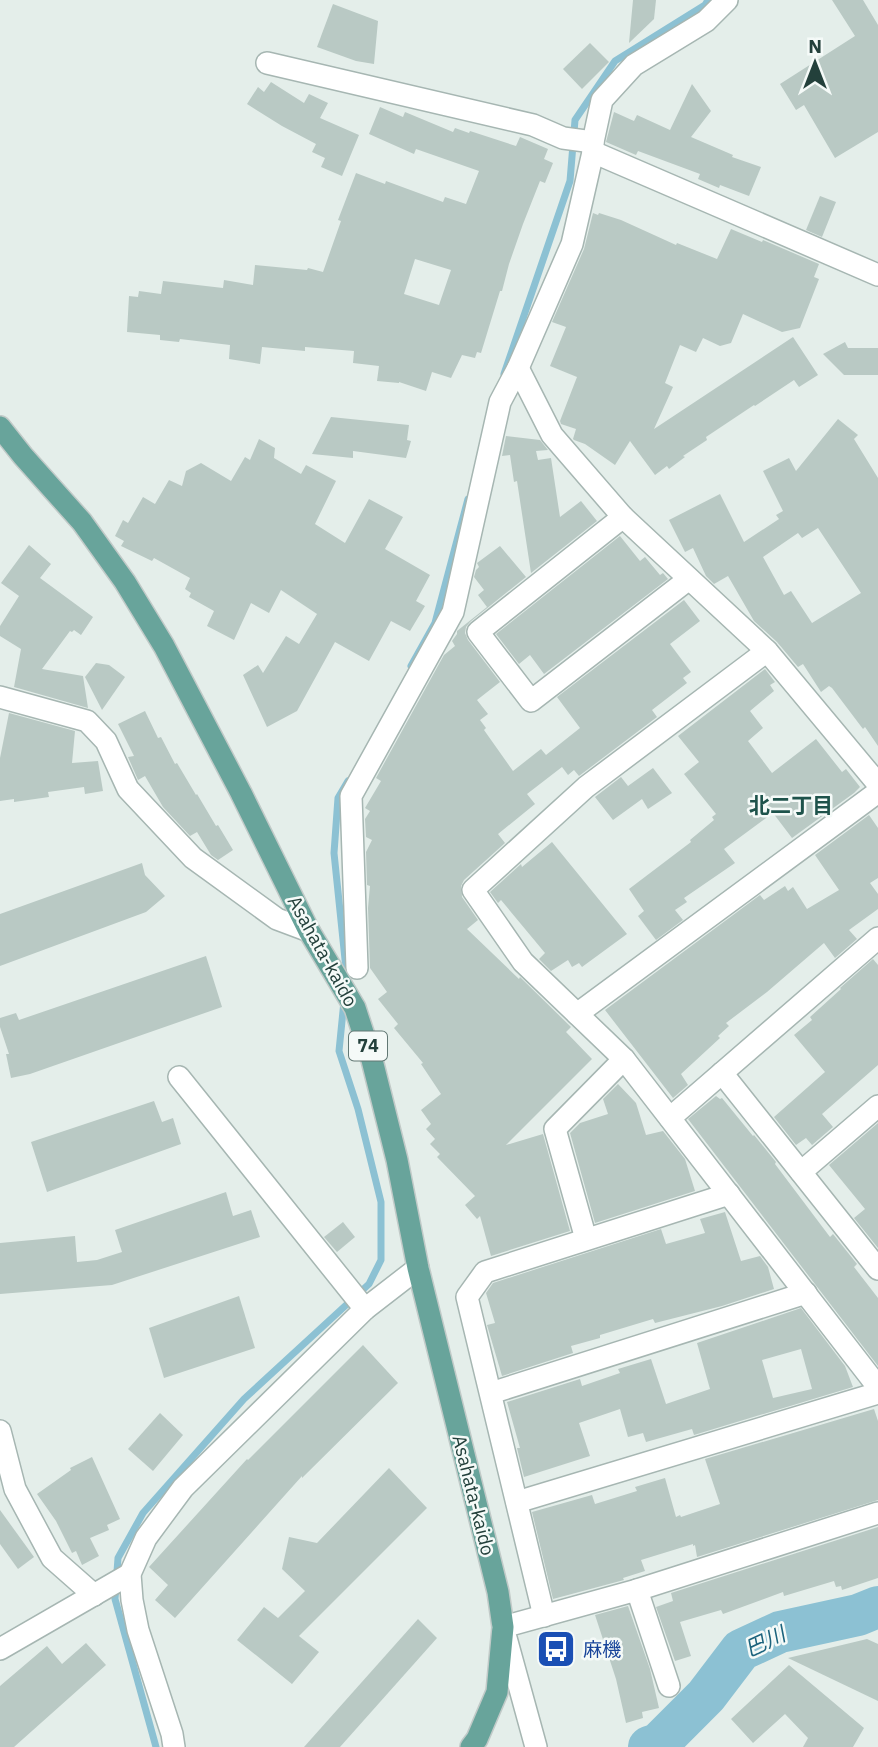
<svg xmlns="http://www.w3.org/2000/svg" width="878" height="1747" viewBox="0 0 878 1747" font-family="'IBM Plex Sans','Noto Sans JP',sans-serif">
	<rect width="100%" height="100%" fill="#e4eeea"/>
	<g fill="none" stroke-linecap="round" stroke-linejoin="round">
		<g stroke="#8cc1d3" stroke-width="7">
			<path d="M504,374L570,181L575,120L615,61L705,5L708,0"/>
			<path d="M411,666L435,623L468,499"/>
			<path d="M345,982L346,969L334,853L338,798L348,781"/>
			<path d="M156,1747L115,1599L118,1558L143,1513L244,1399L369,1284L381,1260V1202L358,1109L339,1051L344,1001"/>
		</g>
		<path stroke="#8cc1d3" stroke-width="42" d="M649,1747L658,1744L706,1696L741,1650L780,1632L858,1615L878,1607"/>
	</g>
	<g fill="#b9c9c4" fill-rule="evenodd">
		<path d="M633,0H656L654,19L629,43Z"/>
		<path d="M832,0H863L878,25V132L835,158L804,105L796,110L780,84L855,36Z"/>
		<path d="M333,4L378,21L374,64L356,61L317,47Z"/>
		<path d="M590,43L609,62L582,89L563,69Z"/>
		<path d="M271,82L304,103L309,94L328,103L320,118L359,135L342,176L321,167L325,158L312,152L316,144L282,126L247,104L258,87L264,92Z"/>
		<path d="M692,84L711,111L691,137L733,155L732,157L761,167L749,196L720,185L719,188L698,179L700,174L638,151L636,155L606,142L614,112L634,121L637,115L670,130Z"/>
		<path d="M380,107L403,117L405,112L453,132L455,128L469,133L470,131L516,146L520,137L548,149L544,159L553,163L545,183L540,181L523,224L509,264L502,291H500L481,353L477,352L475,358L462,355L451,378L432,372L426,391L399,382V383L377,381L379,366L353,363L354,351L305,347V351L262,347L260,364L229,359L230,345L180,339L179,342L160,340V335L127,332L129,296L138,297L139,291L161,294L163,281L223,288L224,280L253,285L255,265L307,270L308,268L323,272L341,221L338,220L356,173L385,184L386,181L443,202L445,197L466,204L479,171L416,149L414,154L369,134ZM415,259L451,270L439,305L404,294Z"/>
		<path d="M820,196L836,202L822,237L806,230Z"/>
		<path d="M593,213L598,215L599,213L621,220L676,245L677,243L717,259L731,229L762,242L763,240L819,264L814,277L819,279L800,328L782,332L743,314L731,343L720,346L703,338L696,352L680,345L665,383L673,387L654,429L793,337L818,375L799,387L794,380L755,406L754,405L706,437L707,440L683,456L685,457L669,469L667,466L655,475L630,441L615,465L585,444L574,440L573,439L576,429L561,424L560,421L577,377L550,366L566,327L552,322L584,249Z"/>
		<path d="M845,342L848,348H878V375H844L823,354Z"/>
		<path d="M331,417L409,425L407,440L411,441L406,458L353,451V458L312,454Z"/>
		<path d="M838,419L858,435L854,439L878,478V746L865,727L863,729L832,688L829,686L821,692L803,664L798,667L777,642L754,621L728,576L714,584L706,576L693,548L685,552L669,520L720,494L744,542L779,519L776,515L783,511L763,471L789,458L796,471ZM818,528L861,593L812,623L791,591L784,595L763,557L798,533L802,538Z"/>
		<path d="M506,436L540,440L548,450L536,451L538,460L551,458L560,517L581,501L597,521L531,573L517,481L514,482L510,455L502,456Z"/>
		<path d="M259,439L275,448L274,458L301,474L306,465L336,481L315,524L345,543L369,499L403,517L385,549L430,575L416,601L425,606L410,631L391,621L369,661L335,642L297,711L267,727L243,675L258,665L263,673L286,636L299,644L317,614L281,590L269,613L251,603L234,640L207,626L214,611L189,597L191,593L185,589L190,578L154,558L152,561L121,546L124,541L115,536L123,520L128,523L143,497L155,504L169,480L182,486L186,471L201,463L231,481L245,457L250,460Z"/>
		<path d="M620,536L640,561L645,557L660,575L663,573L668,579L544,674L530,655L519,664L496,634Z"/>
		<path d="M29,545L51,564L40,578L93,617L81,635L74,630L72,632L70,631L42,669L83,676L88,708L14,687L21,649L0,636V626L19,596L1,583Z"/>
		<path d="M500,546L526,577L470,622L466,627L465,633L468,640L500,682L477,700L488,714L480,720L486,728L484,730L513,771L541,749L546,755L580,728L557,697L684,600L700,621L670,644L691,672L683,678L687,683L652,710L657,717L579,776L574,770L568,775L562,767L527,794L535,804L498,834L505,843L464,880L461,886L462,897L478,920L467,929L519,979L520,977L571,1027L566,1032L592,1059L506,1145L543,1134L570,1231L491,1256L480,1216L477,1219L465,1205L475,1196L437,1157L440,1154L430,1144L435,1139L426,1129L431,1124L421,1110L441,1094L421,1064L423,1063L394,1028L398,1024L378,999L387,992L370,968L368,908L370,886L367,885L366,852L372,840L366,837L365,819L370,811L365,808L381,781L376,778L444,655L455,646L452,641L457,634V631L487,607L478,595L484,590L474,577L476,570L479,567L477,563Z"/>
		<path d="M96,663L109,665L125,677L102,710L85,677Z"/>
		<path d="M765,669L775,682L770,685L774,691L750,711L763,728L748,741L772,773L816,739L842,772L846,769L860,787L854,793L792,838L773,813L724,849L735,863L684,898L687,902L675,910L683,920L656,940L638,916L644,911L629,889L691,842L690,840L714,820L712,817L716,814L684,774L699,762L678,736Z"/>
		<path d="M145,711L158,738L161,737L175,764L177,763L196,795L197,794L216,826L218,825L233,850L218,860L211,855L197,832L190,836L163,807L145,776L138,780L128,757L134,756L118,724Z"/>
		<path d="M9,713L75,731L72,763L98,761L103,791L85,794L84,787L48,792L49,797L14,802V799L0,801V758Z"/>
		<path d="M653,768L672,793L648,809L642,799L613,820L595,797L621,777L628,786Z"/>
		<path d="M869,815L878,828V878L870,883L878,894V909L849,930L857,939L835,958L824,943L767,992L726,1023L729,1026L718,1036L720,1038L681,1074L688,1085L673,1098L605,1010L760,895L764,900L785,886L788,891L793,887L807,909L839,890L815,855Z"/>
		<path d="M552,842L627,934L582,967L579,963L572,967L568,960L551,971L539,959L545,953L501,900L498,903L490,892L521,864L522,867Z"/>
		<path d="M142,863L145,875L165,896L146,912L0,966V914Z"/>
		<path d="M206,956L222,1007L30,1074L11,1078L6,1054H9L0,1027V1018L16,1013L19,1020Z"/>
		<path d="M873,959L878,965V1065L822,1114L833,1127L812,1145L806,1138L796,1145L774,1117L825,1072L794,1035L812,1020L810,1017L841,989L840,988Z"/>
		<path d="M618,1084L636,1103L646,1135L663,1131L685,1159L695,1191L595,1223L570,1133L580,1123L608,1114L603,1099Z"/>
		<path d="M716,1096L720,1099L722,1098L753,1136L754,1135L776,1162L775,1164L830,1237L833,1234L857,1264L854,1267L878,1298V1366L688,1119Z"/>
		<path d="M154,1101L162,1122L173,1118L181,1144L47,1192L31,1142Z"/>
		<path d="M878,1123V1248L854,1218L865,1209L829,1165Z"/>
		<path d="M226,1192L233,1216L251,1210L260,1237L112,1285L0,1294V1243L75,1236L77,1262L97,1260L122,1252L115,1230Z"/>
		<path d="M725,1212L741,1261L760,1256L768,1267L774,1289L722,1306L655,1323L653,1319L600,1335V1338L571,1346L573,1353L502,1376L487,1325L495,1323L486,1293L493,1283L661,1229L666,1244L705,1233L700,1219Z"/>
		<path d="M343,1222L355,1237L337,1252L324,1237Z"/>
		<path d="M239,1296L255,1348L164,1378L149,1328Z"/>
		<path d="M801,1308L845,1366L853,1387L694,1435L692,1429L646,1442L643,1433L628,1437L620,1409L579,1423L590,1456L524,1477L517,1448H520L507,1402L580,1379L582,1386L620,1373L618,1369L651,1359L666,1404L710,1389L697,1343ZM801,1349L812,1389L773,1398L762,1360Z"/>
		<path d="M363,1345L398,1383L302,1478V1476L175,1618L155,1600L168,1585L149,1567L247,1459L248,1460Z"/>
		<path d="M874,1409L878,1421V1500L697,1557L695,1545L693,1546V1544L641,1560L645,1571L623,1578L624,1580L553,1599L532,1512L592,1495L595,1504L637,1491L635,1487L665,1478L676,1517L680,1515L681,1517L720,1504L705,1459Z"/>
		<path d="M160,1413L183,1435L153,1471L128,1449Z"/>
		<path d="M92,1457L120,1519L107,1525L109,1530L90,1538L99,1556L82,1565L76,1551L72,1553L56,1521L37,1494L71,1470L70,1468Z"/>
		<path d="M389,1468L427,1508L299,1636L319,1652L292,1684L237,1640L264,1607L278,1618L305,1591L282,1569L289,1537L317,1543Z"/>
		<path d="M0,1510L34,1557L18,1569L0,1544Z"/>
		<path d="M878,1527V1578L842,1590L841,1586L836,1587L834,1581L784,1596L783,1592L723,1614L721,1610L680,1622L691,1656L675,1661L656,1607L673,1601L671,1593Z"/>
		<path d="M628,1606L650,1669L659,1708L642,1712L643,1718L626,1723L616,1679L595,1615Z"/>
		<path d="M418,1619L437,1638L340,1747H304Z"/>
		<path d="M867,1639L878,1644V1701L788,1658Z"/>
		<path d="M86,1643L106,1665L14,1747H0V1686L47,1646L62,1664Z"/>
		<path d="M789,1665L864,1728L853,1747H803L808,1738L785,1714L753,1743L731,1719Z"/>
	</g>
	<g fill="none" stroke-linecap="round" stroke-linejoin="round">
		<g stroke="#a6b6b2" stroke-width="24">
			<g id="minor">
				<path d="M267,63L533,125L563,138L593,142"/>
				<path d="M593,152L878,275"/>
				<path d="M518,368L552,435L623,517L767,651L878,784"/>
				<path d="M623,517L478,632L531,701L689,579"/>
				<path d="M767,651L586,787L473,890L523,962L624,1059L878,1387"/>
				<path d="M0,697L87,721L106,741L128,789L193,858L277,919L309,931"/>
				<path d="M357,968L351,796L453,612L500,402L518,368L572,244L593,152V142L602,100L634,65L706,21L727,0"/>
				<path d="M577,1014L878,792"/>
				<path d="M722,1073L878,1269"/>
				<path d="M179,1077L365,1309"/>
				<path d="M670,1118L878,938"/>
				<path d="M801,1172L878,1106"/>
				<path d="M586,1239L555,1129L624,1059"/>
				<path d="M491,1393L806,1293"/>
				<path d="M0,1431L15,1489L52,1558L94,1595"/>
				<path d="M517,1502L878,1393"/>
				<path d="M637,1590L669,1686"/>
				<path d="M544,1616L467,1297L485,1272L729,1194"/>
				<path d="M0,1649L130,1574"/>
				<path d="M174,1747L172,1734L138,1630L132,1600L130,1574L146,1538L183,1488L365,1309L418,1268"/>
				<path d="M536,1747L503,1627L637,1590L878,1513"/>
			</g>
		</g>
		<g stroke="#c1cac8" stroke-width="24">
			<path id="major" d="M0,427L23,456L82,522L125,582L164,646L241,793L309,931L355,1008L372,1060L397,1160L418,1268L498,1592L503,1627L497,1692L477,1739L471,1747"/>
		</g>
		<use href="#minor" stroke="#fff" stroke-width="21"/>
		<use href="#major" stroke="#68a49b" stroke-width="21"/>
	</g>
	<defs>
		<g id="bus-square" transform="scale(2.0125)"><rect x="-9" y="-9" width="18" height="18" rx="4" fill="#1a4fb4" stroke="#f5faf8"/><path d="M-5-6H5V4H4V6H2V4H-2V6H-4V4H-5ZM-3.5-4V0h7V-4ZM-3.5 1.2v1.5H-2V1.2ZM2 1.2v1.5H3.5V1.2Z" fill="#fff"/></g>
	</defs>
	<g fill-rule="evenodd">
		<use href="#bus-square" x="556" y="1649"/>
	</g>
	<g text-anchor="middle" stroke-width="5" stroke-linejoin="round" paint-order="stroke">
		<rect fill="#f5faf8" stroke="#627874" stroke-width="2" x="349" y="1031.5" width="38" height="29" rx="5"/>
		<g font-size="18" font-weight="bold" fill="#23403b">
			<text x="368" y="1052">74</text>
		</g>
		<g font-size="19" fill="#23403b" stroke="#f5faf8">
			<text transform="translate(323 951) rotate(61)" y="7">Asahata-kaido</text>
			<text transform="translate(474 1495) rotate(76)" y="7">Asahata-kaido</text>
		</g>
		<g font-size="19" fill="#164399" stroke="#f5faf8" text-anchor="start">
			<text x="583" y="1656">麻機</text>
		</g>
		<g font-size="21" font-weight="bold" fill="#1e534b" stroke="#f5faf8">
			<text x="791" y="813">北二丁目</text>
		</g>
		<g font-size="21" font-style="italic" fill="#1b637d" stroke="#f5faf8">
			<text transform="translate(765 1642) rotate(-25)" y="7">巴川</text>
		</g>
	</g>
	<g transform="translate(815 63)" stroke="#f5faf8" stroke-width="5" paint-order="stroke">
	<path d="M0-5L12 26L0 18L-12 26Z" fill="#23403b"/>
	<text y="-10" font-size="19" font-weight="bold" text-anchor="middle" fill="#23403b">N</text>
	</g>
</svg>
